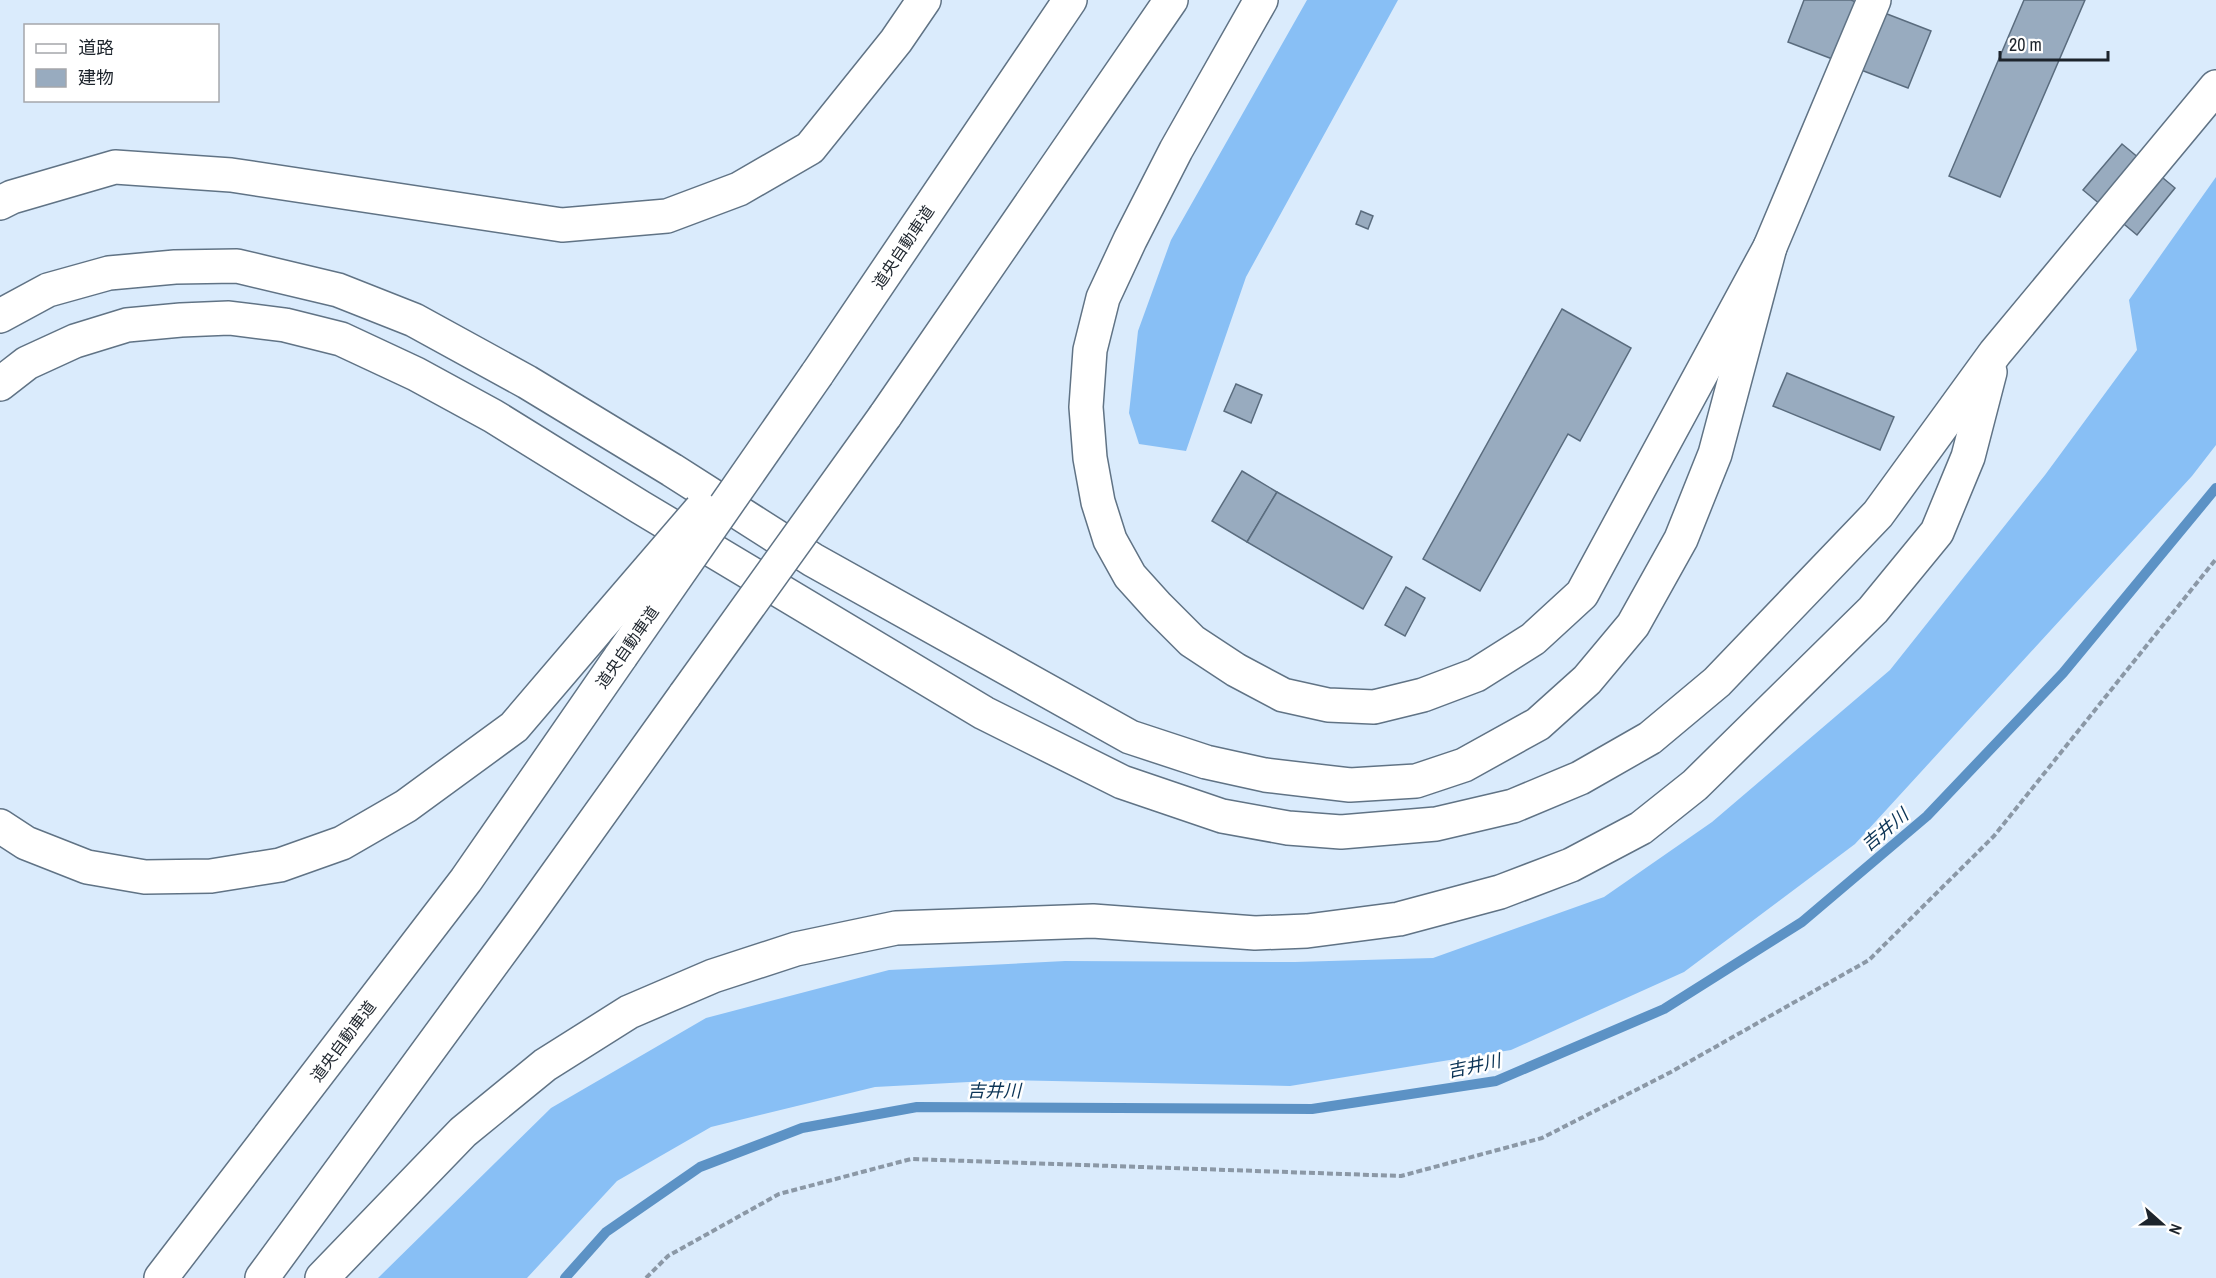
<svg xmlns="http://www.w3.org/2000/svg" width="2216" height="1278" viewBox="0 0 2216 1278" font-family="'Archivo Narrow','Noto Sans JP',sans-serif">
	<rect width="100%" height="100%" fill="#daebfc"/>
	<g fill="#88bff5">
		<path d="M1307,0H1398L1246,277L1186,451L1139,444L1129,413L1138,331L1171,240Z"/>
		<path d="M2216,177V445L2192,476L1855,844L1684,972L1511,1050L1290,1086L1006,1080L875,1087L711,1127L617,1181L527,1278H378L551,1108L706,1018L889,970L1065,961L1295,962L1433,958L1604,897L1712,822L1890,670L2045,475L2137,350L2129,300Z"/>
	</g>
	<g fill="none" stroke-linecap="round" stroke-linejoin="round">
		<path stroke="#5c92c5" stroke-width="10" d="M565,1278L606,1232L700,1167L802,1128L917,1107L1312,1109L1496,1081L1664,1009L1802,922L1927,816L2063,673L2216,488"/>
	</g>
	<g fill="#98abbf" stroke="#5a6c7e" stroke-width="1.5">
		<path d="M1804,0H1851L1931,31L1908,88L1788,42Z"/>
		<path d="M2024,0H2085L2000,197L1949,176Z"/>
		<path d="M2122,144L2175,188L2137,235L2083,190Z"/>
		<path d="M1361,211L1373,216L1368,229L1356,224Z"/>
		<path d="M1562,309L1631,348L1580,441L1568,434L1480,591L1423,559Z"/>
		<path d="M1787,373L1894,417L1880,450L1773,406Z"/>
		<path d="M1236,384L1262,395L1251,423L1224,411Z"/>
		<path d="M1242,471L1277,492L1247,542L1212,521Z"/>
		<path d="M1277,492L1392,557L1363,609L1247,542Z"/>
		<path d="M1406,587L1425,598L1405,636L1385,625Z"/>
	</g>
	<g fill="none" stroke-linecap="round" stroke-linejoin="round">
		<g stroke="#607385" stroke-width="36">
			<path id="minor" d="M0,203L12,197L115,167L231,175L562,225L667,216L739,189L810,148L896,41L924,0"/>
		</g>
		<g stroke="#607385" stroke-width="36">
			<g id="highway">
				<path d="M1261,0L1176,150L1130,240L1103,298L1090,350L1086,407L1090,458L1098,502L1110,540L1130,576L1158,607L1192,641L1236,670L1283,695L1328,705L1374,707L1423,695L1476,675L1533,639L1582,594L1770,247L1874,0"/>
				<path d="M0,316L48,290L109,273L175,267L237,266L338,290L414,320L527,382L672,470L813,560L1130,737L1206,762L1265,775L1350,785L1416,781L1464,765L1538,724L1587,680L1633,625L1681,539L1715,454L1770,247"/>
				<path d="M817,374L1070,0"/>
				<path d="M0,384L27,363L75,341L127,325L181,320L229,318L285,325L341,339L416,374L493,416L640,507L984,713L1122,782L1222,816L1288,828L1341,832L1436,824L1513,806L1580,778L1650,738L1717,682L1878,514L1995,353L2216,87"/>
				<path d="M885,416L1171,0"/>
				<path d="M0,826L26,843L87,867L145,877L211,876L280,865L342,843L406,806L514,727L602,624"/>
				<path d="M161,1278L466,880L621,656"/>
				<path d="M262,1278L524,920L685,695"/>
				<path d="M322,1278L463,1132L545,1065L629,1012L713,976L796,949L896,928L1093,921L1255,933L1307,931L1399,919L1500,892L1571,865L1641,828L1695,785L1873,610L1937,532L1968,457L1990,372"/>
			</g>
		</g>
		<path stroke="#8b98a6" stroke-width="4" stroke-dasharray="6 3" stroke-linecap="butt" d="M646,1278L668,1256L779,1194L911,1159L1401,1176L1542,1138L1671,1072L1869,960L1994,836L2216,559"/>
		<use href="#minor" stroke="#fff" stroke-width="33"/>
		<use href="#highway" stroke="#fff" stroke-width="33"/>
		<g stroke="#607385" stroke-width="36" stroke-linecap="butt">
			<g id="highway-bridge">
				<path d="M602,624L701,509"/>
				<path d="M621,656L817,374"/>
				<path d="M685,695L885,416"/>
			</g>
		</g>
		<use href="#highway-bridge" stroke="#fff" stroke-width="33"/>
	</g>
	<g text-anchor="middle" stroke-width="5" stroke-linejoin="round" paint-order="stroke">
		<g font-size="16" fill="#1d242c" stroke="#fff">
			<text transform="translate(903 247) rotate(-56)" y="6">道央自動車道</text>
			<text transform="translate(627 647) rotate(-55)" y="6">道央自動車道</text>
			<text transform="translate(343 1041) rotate(-53)" y="6">道央自動車道</text>
		</g>
		<g font-size="18" font-style="italic" fill="#0b3456" stroke="#fff">
			<text transform="translate(1885 830) rotate(-40)" y="6">吉井川</text>
			<text transform="translate(1474 1066) rotate(-12)" y="6">吉井川</text>
			<text x="994" y="1097">吉井川</text>
		</g>
	</g>
	<rect x="24" y="24" width="195" height="78" fill="#ffffff" stroke="#a5a7ab" stroke-width="1.5"/>
	<rect x="36" y="44" width="30" height="9" fill="#ffffff" stroke="#a5a7ab" stroke-width="1.5"/>
	<text x="78" y="54" font-size="18" fill="#1d242c">道路</text>
	<rect x="36" y="69" width="30" height="18" fill="#98abbf" stroke="#a5a7ab" stroke-width="1.5"/>
	<text x="78" y="84" font-size="18" fill="#1d242c">建物</text>
	<g transform="translate(2162 1224) rotate(111)" stroke="#ffffff" stroke-width="4.5" paint-order="stroke">
	<path d="M0-4.5L10 22L0 15L-10 22Z" fill="#1d242c"/>
	<text y="-9" font-size="16" font-weight="bold" text-anchor="middle" fill="#1d242c">N</text>
	</g>
	<path d="M2000 51v9h108v-9" fill="none" stroke="#1d242c" stroke-width="3"/>
	<text x="2009" y="51" font-size="18" fill="#1d242c" stroke="#ffffff" stroke-width="4.5" paint-order="stroke">20 m</text>
</svg>
